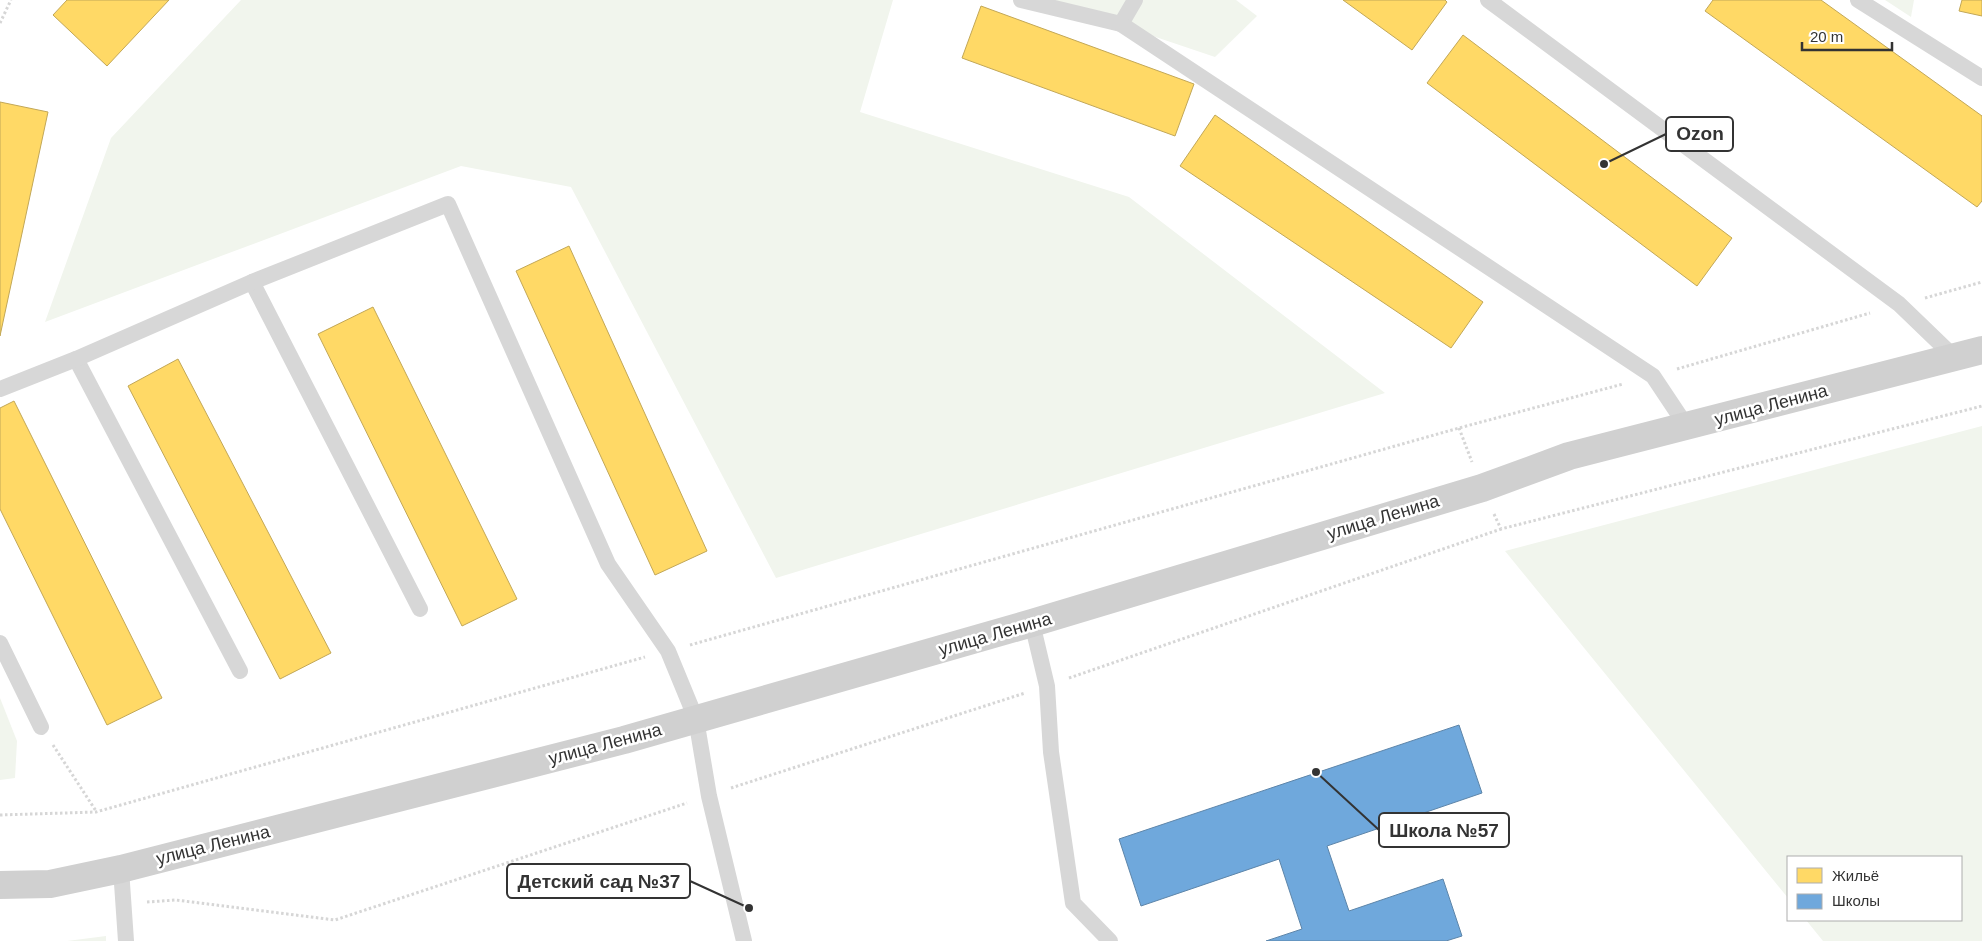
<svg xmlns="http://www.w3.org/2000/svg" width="1982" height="941" viewBox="0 0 1982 941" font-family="Helvetica,sans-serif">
	<rect width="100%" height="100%" fill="#fff"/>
	<g fill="#f1f5ed">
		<path d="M241,0H893L860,112L1129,197L1385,393L776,578L571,187L461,166L45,322L111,138Z"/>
		<path d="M1046,0H1236L1257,16L1215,57Z"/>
		<path d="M1885,0H1914L1911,17Z"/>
		<path d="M1982,426V941H1823L1806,920H1961V857H1788V898L1505,551Z"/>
		<path d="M0,698L17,741L15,778L0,780Z"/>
		<path d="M106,936V941H67Z"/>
	</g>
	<g fill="#ffd966" stroke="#c2a757">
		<path d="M67,0H169L107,66L53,15Z"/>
		<path d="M1343,0H1445L1447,2L1412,50Z"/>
		<path d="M1713,0H1821L1982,116V201L1977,207L1705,11Z"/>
		<path d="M1962,0H1982V16L1959,11Z"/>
		<path d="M981,6L1194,84L1175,136L962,58Z"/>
		<path d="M1463,35L1732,238L1697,286L1427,83Z"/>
		<path d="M0,102L48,112L0,336Z"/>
		<path d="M1215,115L1483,302L1451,348L1180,166Z"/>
		<path d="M569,246L707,551L655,575L516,271Z"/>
		<path d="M373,307L517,599L462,626L318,334Z"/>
		<path d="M178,359L331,653L280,679L128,386Z"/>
		<path d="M14,401L162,698L107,725L0,509V408Z"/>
	</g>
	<path fill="#6fa8dc" stroke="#5d85a9" d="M1459,725L1482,793L1327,846L1349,911L1443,879L1462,936L1446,941H1266L1302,929L1279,859L1141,906L1119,839Z"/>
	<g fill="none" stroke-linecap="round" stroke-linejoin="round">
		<g stroke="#d6d6d6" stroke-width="3" stroke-dasharray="2.5 2.5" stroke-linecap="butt">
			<path d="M0,23L11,0"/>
			<path d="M1925,298L1982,282"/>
			<path d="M1677,369L1870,313"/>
			<path d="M1459,428L1472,462"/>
			<path d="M1494,514L1501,529L1982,406"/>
			<path d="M690,645L1459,428L1623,384"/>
			<path d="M1069,678L1501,529"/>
			<path d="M53,745L96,811"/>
			<path d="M731,788L1025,693"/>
			<path d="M0,815L96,812L645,657"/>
			<path d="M147,902L176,900L335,920L687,803"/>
		</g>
		<g stroke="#d7d7d7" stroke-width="16">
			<path d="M1021,0L1121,24L1135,0"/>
			<path d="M1488,0L1899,304L1953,356"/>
			<path d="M1858,0L1982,78"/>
			<path d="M1121,24L1653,376L1687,427"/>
			<path d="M252,282L420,609"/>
			<path d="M76,359L240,671"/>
			<path d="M0,389L76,359L252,282L448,204L608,564L668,651L696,719L709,796L744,941"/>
			<path d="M1032,623L1047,686L1051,752L1073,903L1110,941"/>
			<path d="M0,643L41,727"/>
			<path d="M121,869L126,941"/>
		</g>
		<path stroke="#d0d0d0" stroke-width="28" d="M0,885L50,884L121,869L624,740L1032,623L1482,488L1569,456L1982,350"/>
	</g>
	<g text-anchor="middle" stroke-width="5" stroke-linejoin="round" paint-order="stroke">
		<g font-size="18" fill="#333" stroke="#fff">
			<text transform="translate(1771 405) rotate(-15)" y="6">улица Ленина</text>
			<text transform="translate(1383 517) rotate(-17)" y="6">улица Ленина</text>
			<text transform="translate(995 634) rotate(-16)" y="6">улица Ленина</text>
			<text transform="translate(605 744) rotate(-15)" y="6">улица Ленина</text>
			<text transform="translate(213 845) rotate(-14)" y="6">улица Ленина</text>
		</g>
	</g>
	<path fill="none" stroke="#333" stroke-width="2" d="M1604 164L1666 134M1316 772L1379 830M749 908L690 881"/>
	<g fill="#333" stroke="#fff" stroke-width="2">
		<circle cx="1604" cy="164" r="5"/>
		<circle cx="1316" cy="772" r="5"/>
		<circle cx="749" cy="908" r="5"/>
	</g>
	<g fill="#fff" stroke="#333" stroke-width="2">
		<rect x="1666" y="117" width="67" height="34" rx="5"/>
		<rect x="1379" y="813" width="130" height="34" rx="5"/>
		<rect x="507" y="864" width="183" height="34" rx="5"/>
	</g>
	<g font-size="19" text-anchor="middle" font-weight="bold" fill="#333">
		<text x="1700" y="140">Ozon</text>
		<text x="1444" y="837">Школа №57</text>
		<text x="599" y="888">Детский сад №37</text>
	</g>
	<rect x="1787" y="856" width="175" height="65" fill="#ffffff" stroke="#adadad"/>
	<rect x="1797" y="868" width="25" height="15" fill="#ffd966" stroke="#adadad"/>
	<text x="1832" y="881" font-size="15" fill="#333333">Жильё</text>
	<rect x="1797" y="894" width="25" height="15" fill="#6fa8dc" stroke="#adadad"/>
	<text x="1832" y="906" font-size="15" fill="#333333">Школы</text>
	<path d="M1802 42v8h90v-8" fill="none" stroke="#333333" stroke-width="2.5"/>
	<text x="1810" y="42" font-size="15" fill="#333333" stroke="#ffffff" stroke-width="4" paint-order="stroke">20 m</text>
</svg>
